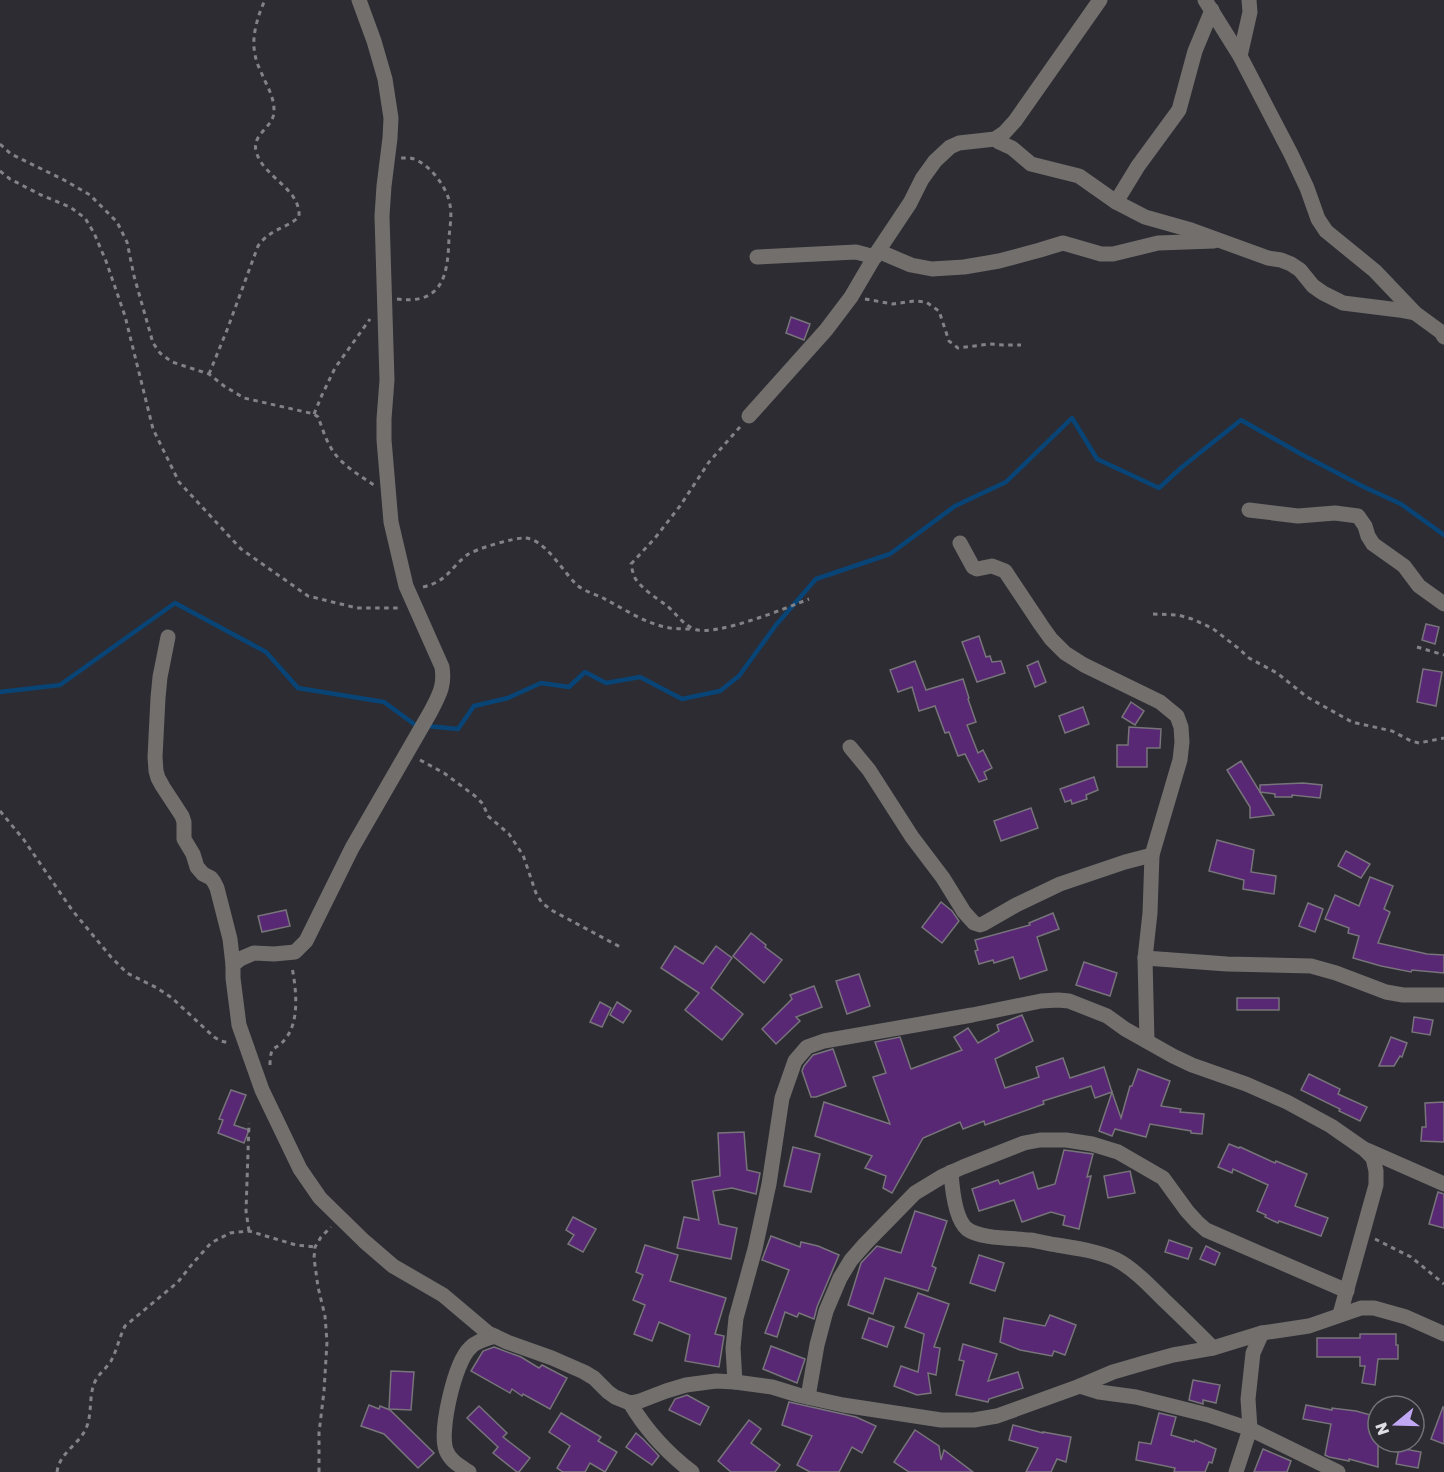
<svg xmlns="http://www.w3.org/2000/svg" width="1444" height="1472" viewBox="0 0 1444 1472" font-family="'Golos Text',sans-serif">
	<rect width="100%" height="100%" fill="#2c2c32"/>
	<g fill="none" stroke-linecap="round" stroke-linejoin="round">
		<g stroke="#094477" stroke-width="4.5">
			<path d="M0,692L60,685L175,603L266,652L298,688L384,702L414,724L419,725"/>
			<path d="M427,726L458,729L474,706L508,698L541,683L569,687L585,672L606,683L640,677L682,699L720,691L739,676L776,625L816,579L890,554L955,506L1006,482L1072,418L1097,459L1159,488L1182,467L1241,420L1301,454L1364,487L1401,504L1444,535"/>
		</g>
	</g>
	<g fill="#582874" stroke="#77747a" stroke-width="1.5">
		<path d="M791,317L810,324L804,340L786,333Z"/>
		<path d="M1426,624L1439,627L1435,644L1422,640Z"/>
		<path d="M979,636L986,657L990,656L992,662L1001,661L1005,673L977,682L962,642Z"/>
		<path d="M915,661L926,690L963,679L969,698L968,699L976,722L967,725L978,753L983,750L992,768L984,772L987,779L979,782L965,754L958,756L949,732L945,733L935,706L919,711L912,687L898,692L890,670Z"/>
		<path d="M1038,661L1046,682L1035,687L1027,666Z"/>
		<path d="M1423,669L1442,672L1436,706L1417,702Z"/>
		<path d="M1131,702L1144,711L1135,725L1122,717Z"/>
		<path d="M1083,707L1089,724L1065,733L1059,716Z"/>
		<path d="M1129,727L1161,729L1160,748H1147V767H1117V745H1128Z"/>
		<path d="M1241,761L1274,815L1250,818V807L1227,770Z"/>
		<path d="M1094,777L1098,790L1086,795L1087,799L1072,804L1071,800L1065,802L1060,789Z"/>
		<path d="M1303,783L1322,785L1320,798L1292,795V797H1275V794L1260,792V785Z"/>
		<path d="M1031,808L1038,828L1001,841L994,821Z"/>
		<path d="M1217,840L1254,850L1251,872L1276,876L1274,894L1243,889L1244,880L1209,871Z"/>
		<path d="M1346,851L1370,864L1361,878L1338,866Z"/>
		<path d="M1370,877L1393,886L1384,909L1390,912L1378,943L1427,954L1444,955V973L1412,970L1411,972L1381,966L1353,958L1359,936L1348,933L1349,928L1325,919L1335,895L1359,906Z"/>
		<path d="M941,902L952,911L959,921L942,943L922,927Z"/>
		<path d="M1308,903L1323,909L1315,932L1299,926Z"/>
		<path d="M286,910L290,926L262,932L258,916Z"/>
		<path d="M1053,913L1059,929L1037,937L1047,970L1020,979L1013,957L994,963L993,960L979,964L975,951L978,950L975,940L1030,925L1029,923Z"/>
		<path d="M751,933L766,945L765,947L782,960L764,983L733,956Z"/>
		<path d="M675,946L703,964L716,946L732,958L711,988L743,1014L722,1040L685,1010L699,993L661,968Z"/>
		<path d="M1084,962L1117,973L1110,996L1076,985Z"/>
		<path d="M859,974L870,1006L847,1014L836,981Z"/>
		<path d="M814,986L822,1007L796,1017L800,1021L776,1044L762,1029L792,999L790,995Z"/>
		<rect x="1237" y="998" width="42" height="12"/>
		<path d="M600,1002L611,1008L602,1027L590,1022Z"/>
		<path d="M617,1002L631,1011L623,1023L610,1015Z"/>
		<path d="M1022,1015L1033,1041L995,1059L1005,1088L1039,1077L1036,1067L1063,1058L1070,1078L1104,1067L1112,1092L1095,1098L1091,1086L1043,1101L1044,1104L985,1125L984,1121L963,1129L960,1122L923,1138L892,1193L883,1188L886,1176L865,1168L872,1156L815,1136L824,1102L890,1124L873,1077L886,1073L875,1042L900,1037L911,1069L962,1050L954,1037L968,1028L978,1043L999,1031L997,1025Z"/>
		<path d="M1414,1017L1433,1020L1430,1035L1412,1032Z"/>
		<path d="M1391,1037L1407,1043L1402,1057L1400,1056L1394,1066H1379Z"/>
		<path d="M833,1049L846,1086L816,1097H811L802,1071L804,1066L813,1055Z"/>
		<path d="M1138,1069L1170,1081L1161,1106L1181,1109L1180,1112L1204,1114L1202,1134L1191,1133V1131L1150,1124L1146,1137L1115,1129L1112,1136L1099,1131L1112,1092L1121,1118L1130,1086H1132Z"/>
		<path d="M1309,1074L1340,1089L1338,1094L1367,1107L1360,1121L1339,1111L1340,1109L1301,1090Z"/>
		<path d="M231,1090L246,1095L234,1125L249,1130L244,1143L218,1133L223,1120L219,1119Z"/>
		<path d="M1444,1102V1142L1421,1141L1422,1127H1426L1425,1103Z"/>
		<path d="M744,1132L747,1170L760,1173L756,1194L732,1188L713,1191L719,1224L737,1228L731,1259L677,1248L684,1217L699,1220L692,1181L720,1176L718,1133Z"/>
		<path d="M1229,1144L1239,1148L1240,1147L1275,1163L1276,1161L1307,1174L1295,1206L1328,1218L1321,1236L1279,1221L1278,1223L1265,1217L1266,1215L1257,1211L1268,1185L1233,1169L1232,1173L1218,1167Z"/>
		<path d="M793,1147L820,1154L811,1192L784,1186Z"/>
		<path d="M1064,1150L1093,1154L1087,1177L1091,1176L1079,1229L1063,1225L1065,1216L1051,1212L1022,1222L1014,1200L979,1211L972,1189L998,1180L1000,1184L1033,1172L1038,1189L1055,1184Z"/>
		<path d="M1130,1171L1135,1193L1108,1198L1104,1176Z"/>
		<path d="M1438,1192L1444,1194V1228L1429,1224Z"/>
		<path d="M915,1211L947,1221L932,1266L936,1268L928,1291L885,1278L873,1314L848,1305L861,1263L877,1246L901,1253Z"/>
		<path d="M573,1217L596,1229L583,1252L568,1244L574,1235L566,1230Z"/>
		<path d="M771,1236L800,1247L801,1242L818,1246L839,1255L817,1307L814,1319L799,1313L797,1317L785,1312L777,1337L765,1333L789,1270L762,1260Z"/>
		<path d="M1169,1240L1192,1248L1188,1259L1165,1252Z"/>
		<path d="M645,1245L678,1255L670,1281L726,1298L715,1334L724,1336L719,1367L685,1361L690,1335L659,1322L652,1341L634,1334L645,1305L633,1300L643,1275L636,1272Z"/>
		<path d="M1206,1246L1220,1253L1215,1265L1200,1259Z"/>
		<path d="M979,1255L1004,1263L995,1291L970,1283Z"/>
		<path d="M918,1293L949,1304L934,1347L940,1348L936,1375L928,1373L931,1393L917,1395L894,1386L901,1366L918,1372L924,1334L905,1327Z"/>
		<path d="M1050,1315L1076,1325L1065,1355L1054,1351L1052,1356L1020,1350L1000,1342L1004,1318L1045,1326Z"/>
		<path d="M869,1318L894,1327L887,1347L862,1338Z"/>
		<path d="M1360,1334H1396V1345H1398V1359H1378L1375,1385L1362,1383L1365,1366H1360V1357H1317V1338H1360Z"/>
		<path d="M963,1344L997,1354L988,1381L1018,1372L1023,1388L989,1399L988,1402L956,1395L964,1361L959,1360Z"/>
		<path d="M771,1346L805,1359L797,1383L763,1369Z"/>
		<path d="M494,1347L521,1357L539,1368L542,1365L567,1378L550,1409L523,1394L522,1396L512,1389L510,1393L471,1371L483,1351Z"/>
		<path d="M391,1371L414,1372L411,1410L389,1409Z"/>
		<path d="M1193,1380L1220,1385L1216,1403L1203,1400V1404L1189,1400Z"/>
		<path d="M687,1395L709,1407L700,1425L669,1410L675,1399Z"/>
		<path d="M789,1402L856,1417L876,1426L862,1453L852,1447L839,1472H810L797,1465L812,1436L782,1425Z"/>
		<path d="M369,1405L379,1409L380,1406L390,1410L434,1453L418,1468L384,1434L361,1426Z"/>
		<path d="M1306,1405L1332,1410V1408L1356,1411L1378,1417V1467L1349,1459V1461L1329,1457L1325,1455L1331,1424L1303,1419Z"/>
		<path d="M479,1406L507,1433L503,1437L530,1458L519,1472H517L493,1453L498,1447L467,1418Z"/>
		<path d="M1443,1407H1444V1444L1431,1439Z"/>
		<path d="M561,1413L601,1437L598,1441L617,1452L605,1472L590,1463L585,1472H563L557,1468L570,1446L549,1432Z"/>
		<path d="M1159,1413L1176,1417L1171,1435L1194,1442L1195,1440L1216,1449L1212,1463L1209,1462L1205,1472H1174L1175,1468L1136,1460L1139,1442L1151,1444Z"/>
		<path d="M749,1420L761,1429L751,1443L780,1465L775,1472H731L718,1461Z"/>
		<path d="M1013,1425L1043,1433V1432L1071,1437L1066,1462L1057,1459L1051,1472H1026L1038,1448L1009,1440Z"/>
		<path d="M915,1430L939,1446L941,1460L944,1450L973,1472H909L894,1462Z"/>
		<path d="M636,1433L643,1439L659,1456L652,1465L626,1447Z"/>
		<path d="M1399,1448L1421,1452L1418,1468L1396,1464Z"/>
		<path d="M1263,1449L1291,1461L1287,1472H1254Z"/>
	</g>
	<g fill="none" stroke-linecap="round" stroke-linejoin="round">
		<g stroke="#828287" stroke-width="3" stroke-dasharray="4.5 4.5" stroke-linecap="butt">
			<path d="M0,144L11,154L64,180L90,195L117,222L127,242L134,276L153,343L160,353L172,362L209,374L224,386L244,398L314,414L318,417C322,427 325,438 331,448C340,464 359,475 374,485"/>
			<path d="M0,171L10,179L41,195L70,207L85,218L94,233L106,261L125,316L153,429L179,482L241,549L308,596L357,608H400"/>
			<path d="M397,299C443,305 448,275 449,237C450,227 452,215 450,205C448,188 428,161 410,158C407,158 404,158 401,158"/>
			<path d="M865,299L893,304L914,301L926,302L939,311L949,341L958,348L990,344L1003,345H1021"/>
			<path d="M209,374L227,330L258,246C271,228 284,230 299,217C301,189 265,178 257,154C249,134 275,128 274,110C274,99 269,89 264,79C261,71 256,63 255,54C251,37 258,15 265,0"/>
			<path d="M314,414L322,395L335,368L370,319"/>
			<path d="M740,427L709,462L680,506L655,538L631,564C632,569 633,574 635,578C640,587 657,599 666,605C676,613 682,624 694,629C716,637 786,608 809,599"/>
			<path d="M423,587C448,581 449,569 467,555C475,549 513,538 524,538C544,538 562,570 575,583C581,590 594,594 603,598C624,609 646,624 670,628C678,629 686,629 693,629"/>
			<path d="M1153,614L1178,615L1192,619L1212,628L1238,648L1249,658L1277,673L1307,697L1352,722L1392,731L1411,741L1419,743L1444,738"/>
			<path d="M1417,647L1444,655"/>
			<path d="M420,760L444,773L475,796L483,804L488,816L509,834L523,855L536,893L542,903L553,911L622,948"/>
			<path d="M0,811L24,840L72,910L111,957L127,973L157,988L172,998L214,1037L221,1041L229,1043"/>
			<path d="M270,1065C270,1043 276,1052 286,1038C300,1020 296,988 292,967"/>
			<path d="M249,1231L246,1211L249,1123"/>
			<path d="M1375,1239L1411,1257L1444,1284"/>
			<path d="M57,1472C60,1451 80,1445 87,1426C92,1412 89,1397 94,1384C97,1375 106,1369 111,1361C117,1350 119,1338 125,1326L178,1282L193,1263L211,1243L230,1233L249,1231L296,1245L315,1247"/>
			<path d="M319,1472V1433L324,1391L327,1342L325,1316L318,1287L314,1258L315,1247L321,1237L331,1227"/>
		</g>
		<g stroke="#726f6d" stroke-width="15">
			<path d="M359,0L374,41L385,79L391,118L390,138L384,186L382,216L387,380L384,419V440L391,522L406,586L442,667C445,686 439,695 431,711L352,848L306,941L295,952L274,954L254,953L240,959L233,965V978L239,1025L262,1090L300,1169L320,1198L364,1241L393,1266L443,1295L488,1333L507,1342L552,1358L584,1372L594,1378L608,1392L615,1397L630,1403L640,1401L666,1391L686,1385L716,1381L735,1382L772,1387L798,1395L843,1405L941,1420H974L997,1416L1080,1386L1113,1372L1144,1363L1173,1355L1213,1348L1262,1333L1309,1326L1361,1308H1374L1406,1317L1444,1334"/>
			<path d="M1205,0L1240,56L1291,154L1307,188L1318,219L1326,231L1375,271L1415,313L1441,332L1444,337"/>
			<path d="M1240,56L1250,12L1249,0"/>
			<path d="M995,139L999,142L1012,148L1031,164L1079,176L1116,202L1145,217L1191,230L1268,258L1281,260L1291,264L1300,270L1313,286L1323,293L1343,303L1399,310L1415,313"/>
			<path d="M1116,202L1138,166L1179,110L1195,51L1212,10"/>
			<path d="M878,251L911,265L932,269L964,267L999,261L1040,250L1063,243L1101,254H1113L1158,243L1214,241"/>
			<path d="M757,257L856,252L875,257"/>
			<path d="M749,416L826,330L851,297L878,251L910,203L922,179L935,161L950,147L959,143L995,139L1004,133L1015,121L1100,0"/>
			<path d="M1249,510L1298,516L1335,513L1358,516L1365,526L1368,536L1373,544L1404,566L1419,586L1444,604"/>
			<path d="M960,543L973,567L977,569L992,566L1005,571L1041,625L1051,639L1065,653L1084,665L1160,702L1177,716L1181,727L1182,742L1180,760L1152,855L1150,913L1145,958L1147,1041"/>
			<path d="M168,637L160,677L158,698L155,757L156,771L158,778L163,787L182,816L184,822V839L193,854L197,867L203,874L211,878L214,882L217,888L230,939L233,965"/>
			<path d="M850,747L869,770L912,837L943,878L964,912L974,923L980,925L983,924L1016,905L1060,884L1125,862L1152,855"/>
			<path d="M1145,958L1227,964L1311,966L1336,973L1386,992L1403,995H1444"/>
			<path d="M1367,1150L1444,1184"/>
			<path d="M951,1172C952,1187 955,1219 967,1229C980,1239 1014,1238 1030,1240C1039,1241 1048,1244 1057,1245C1076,1248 1097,1251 1115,1259C1133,1268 1149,1285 1164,1300C1181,1316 1197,1332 1213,1348"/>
			<path d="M735,1382L733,1348L736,1318L755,1249L769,1184L782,1098L795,1061L807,1047L824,1041L972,1015L1041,1001L1058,1000L1069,1001L1107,1016L1125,1029L1173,1056L1192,1065L1246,1084L1287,1102L1331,1126L1364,1149L1373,1158L1376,1171V1185L1340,1314"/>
			<path d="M1080,1386L1099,1392L1136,1397L1208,1415L1250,1429L1338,1472"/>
			<path d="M808,1397L817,1345L826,1311L840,1278L851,1260L865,1244L915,1193L943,1176L963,1167L1024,1143L1040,1140H1066L1092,1144L1118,1152L1163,1178L1187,1211L1197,1222L1206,1230L1347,1291"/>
			<path d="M630,1403C646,1430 667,1453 692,1472"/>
			<path d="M469,1472C460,1466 450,1461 446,1450C439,1430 455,1362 470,1348C476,1341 487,1339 495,1336"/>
			<path d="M1236,1472L1250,1429L1248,1399L1253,1353L1262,1333"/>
		</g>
	</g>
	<g transform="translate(1396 1424) rotate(251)"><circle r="28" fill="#2c2c32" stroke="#747378" stroke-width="1.5"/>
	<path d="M0-4.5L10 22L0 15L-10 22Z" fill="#c1a8f3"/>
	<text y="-9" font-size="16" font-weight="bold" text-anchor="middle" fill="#dfdee2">N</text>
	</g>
</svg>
